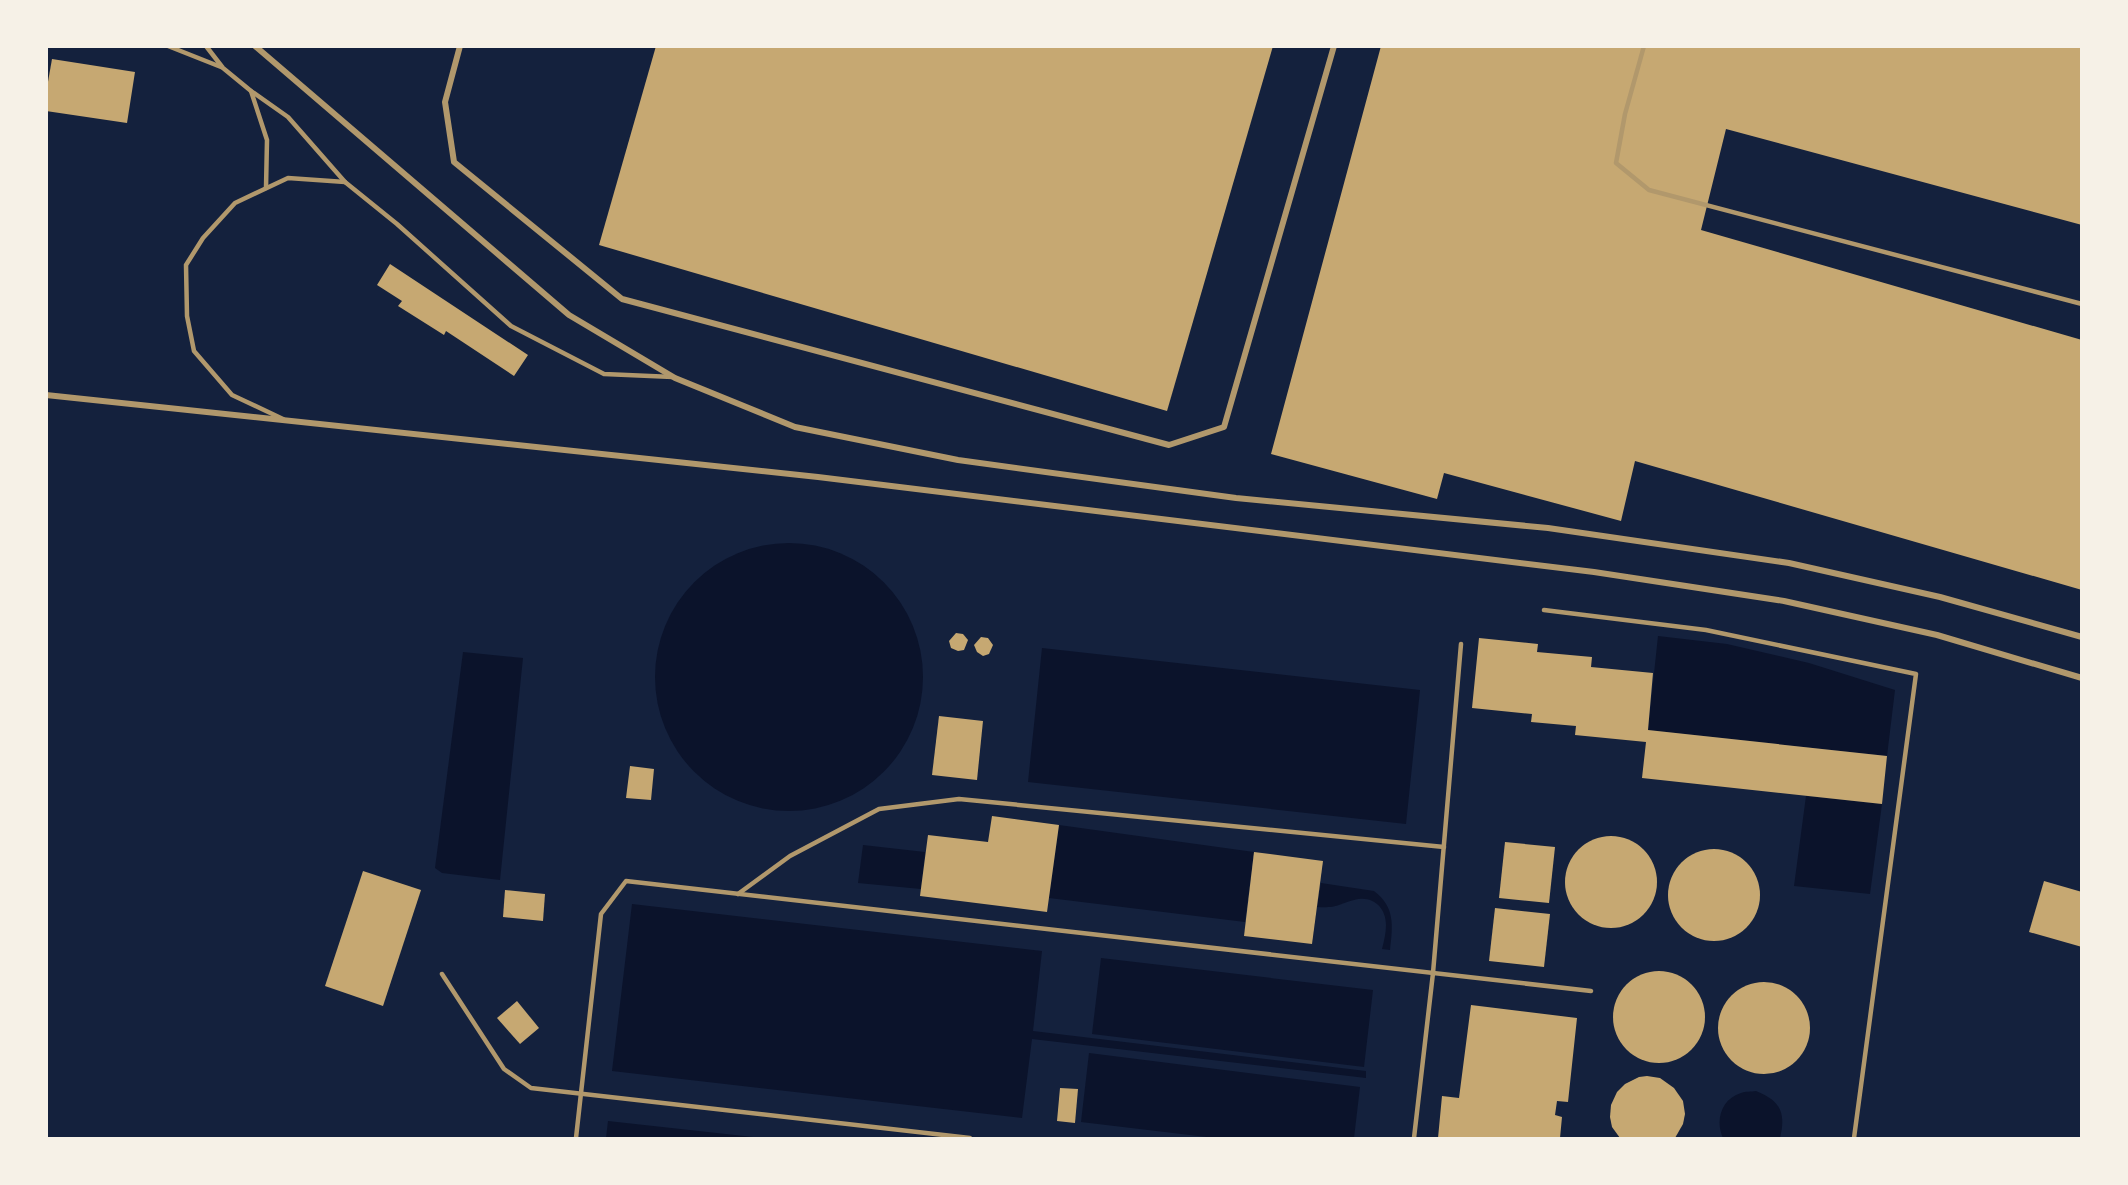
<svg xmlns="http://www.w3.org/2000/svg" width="2128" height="1185" viewBox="0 0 2128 1185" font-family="Raleway,sans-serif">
	<rect width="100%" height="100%" fill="#14213d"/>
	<g fill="#0b132b">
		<circle cx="789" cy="677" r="134"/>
		<path d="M1658,636L1727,644L1809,663L1895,690L1887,756L1648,730Z"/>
		<path d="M1042,648L1420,690L1406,824L1028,782Z"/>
		<path d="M463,652L523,658L500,880L442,873L435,868Z"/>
		<path d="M1806,796L1882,804L1870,894L1794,886Z"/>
		<path d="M1059,825L1254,852L1245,922L1049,898Z"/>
		<path d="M863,845L925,852L921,889L858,883Z"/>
		<path d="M1321,883L1374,891C1395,907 1393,925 1390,950L1382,949C1384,941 1386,933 1386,925C1386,907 1372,895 1354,900C1336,905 1338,908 1317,907Z"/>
		<path d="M632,904L1042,951L1033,1031L1366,1071V1078L1032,1039L1022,1118L612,1071Z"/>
		<path d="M1101,958L1373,990L1364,1067L1092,1034Z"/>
		<path d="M1089,1053L1360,1087L1354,1138H1215L1081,1122Z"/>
		<path d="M1756,1091C1781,1101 1786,1113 1780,1138H1723C1715,1121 1721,1099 1741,1093C1745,1091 1751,1092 1756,1091Z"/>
		<path d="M608,1121L762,1138H606Z"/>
	</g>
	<g fill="#c6a872">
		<path d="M656,46H1273L1167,411L599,245Z"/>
		<path d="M1381,46H2082V225L1726,129L1701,230L2082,340V590L1635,461L1621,521L1444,473L1437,499L1271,454Z"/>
		<path d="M52,59L135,72L127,123L46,111V93Z"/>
		<path d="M390,264L528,355L514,376L446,331L444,335L398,306L402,301L377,285Z"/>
		<path d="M956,633L963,634L968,640L964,650L958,651L951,648L949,641Z"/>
		<path d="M981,637L988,638L993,645L989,654L983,656L977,652L974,645Z"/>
		<path d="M1479,638L1538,644L1537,652L1592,657L1591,667L1653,673L1648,730L1887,756L1882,804L1642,778L1646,742L1575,735L1576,726L1531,722L1532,714L1472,708Z"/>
		<path d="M939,716L983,721L977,780L932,775Z"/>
		<path d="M630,766L654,769L651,800L626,798Z"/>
		<path d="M992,816L1059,825L1047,912L920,896L928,835L988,842Z"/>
		<circle cx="1611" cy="882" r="46"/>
		<path d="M1505,842L1555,847L1549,903L1499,898Z"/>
		<circle cx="1714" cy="895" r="46"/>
		<path d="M1254,852L1323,861L1312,944L1244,936Z"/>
		<path d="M363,871L421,890L383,1006L325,986Z"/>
		<path d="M2044,881L2082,892V947L2029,932Z"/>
		<path d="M505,890L545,894L543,921L503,917Z"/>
		<path d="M1495,908L1550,914L1544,967L1489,961Z"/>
		<circle cx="1659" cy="1017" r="46"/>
		<circle cx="1764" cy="1028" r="46"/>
		<path d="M517,1001L539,1028L520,1044L497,1018Z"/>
		<path d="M1471,1005L1577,1018L1568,1102L1557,1101L1555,1115L1562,1117L1560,1138H1438L1442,1096L1459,1098Z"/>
		<path d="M1647,1076L1660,1078L1674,1088L1683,1101L1685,1114L1683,1124L1675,1138H1620L1612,1127L1610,1117L1611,1105L1617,1092L1625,1084L1639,1077Z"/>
		<path d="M1060,1088L1078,1089L1075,1123L1057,1121Z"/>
	</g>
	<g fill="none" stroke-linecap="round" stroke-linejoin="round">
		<g stroke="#b1986c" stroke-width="4.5">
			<path d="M168,46L221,67"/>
			<path d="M206,46L223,68L251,91L288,117L345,182"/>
			<path d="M1644,46L1625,114L1616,163L1649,190L2082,304"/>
			<path d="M251,91L267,140L266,188"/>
			<path d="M283,419L232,395L194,351L187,316L186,265L203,238L235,203L288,178L345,182L397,224L511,326L604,374L673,377"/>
			<path d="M1544,610L1706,630L1916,674L1854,1138"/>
			<path d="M738,894L790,856L879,809L959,799L1444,847"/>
			<path d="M442,974L504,1069L531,1088L970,1138"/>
			<path d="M576,1138L601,914L626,881L1591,991"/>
			<path d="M1414,1138L1433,973L1461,644"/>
		</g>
		<g stroke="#b1986c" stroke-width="6">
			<path d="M255,46L569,315L675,378L795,427L958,460L1236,498L1548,528L1789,563L1940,597L2082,637"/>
			<path d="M460,46L445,102L454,162L622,299L1169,445L1224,427L1334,46"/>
			<path d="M46,395L818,477L1594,572L1784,601L1937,635L2082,678"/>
		</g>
	</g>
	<rect width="2128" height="1185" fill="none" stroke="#f6f1e7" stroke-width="96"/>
</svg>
